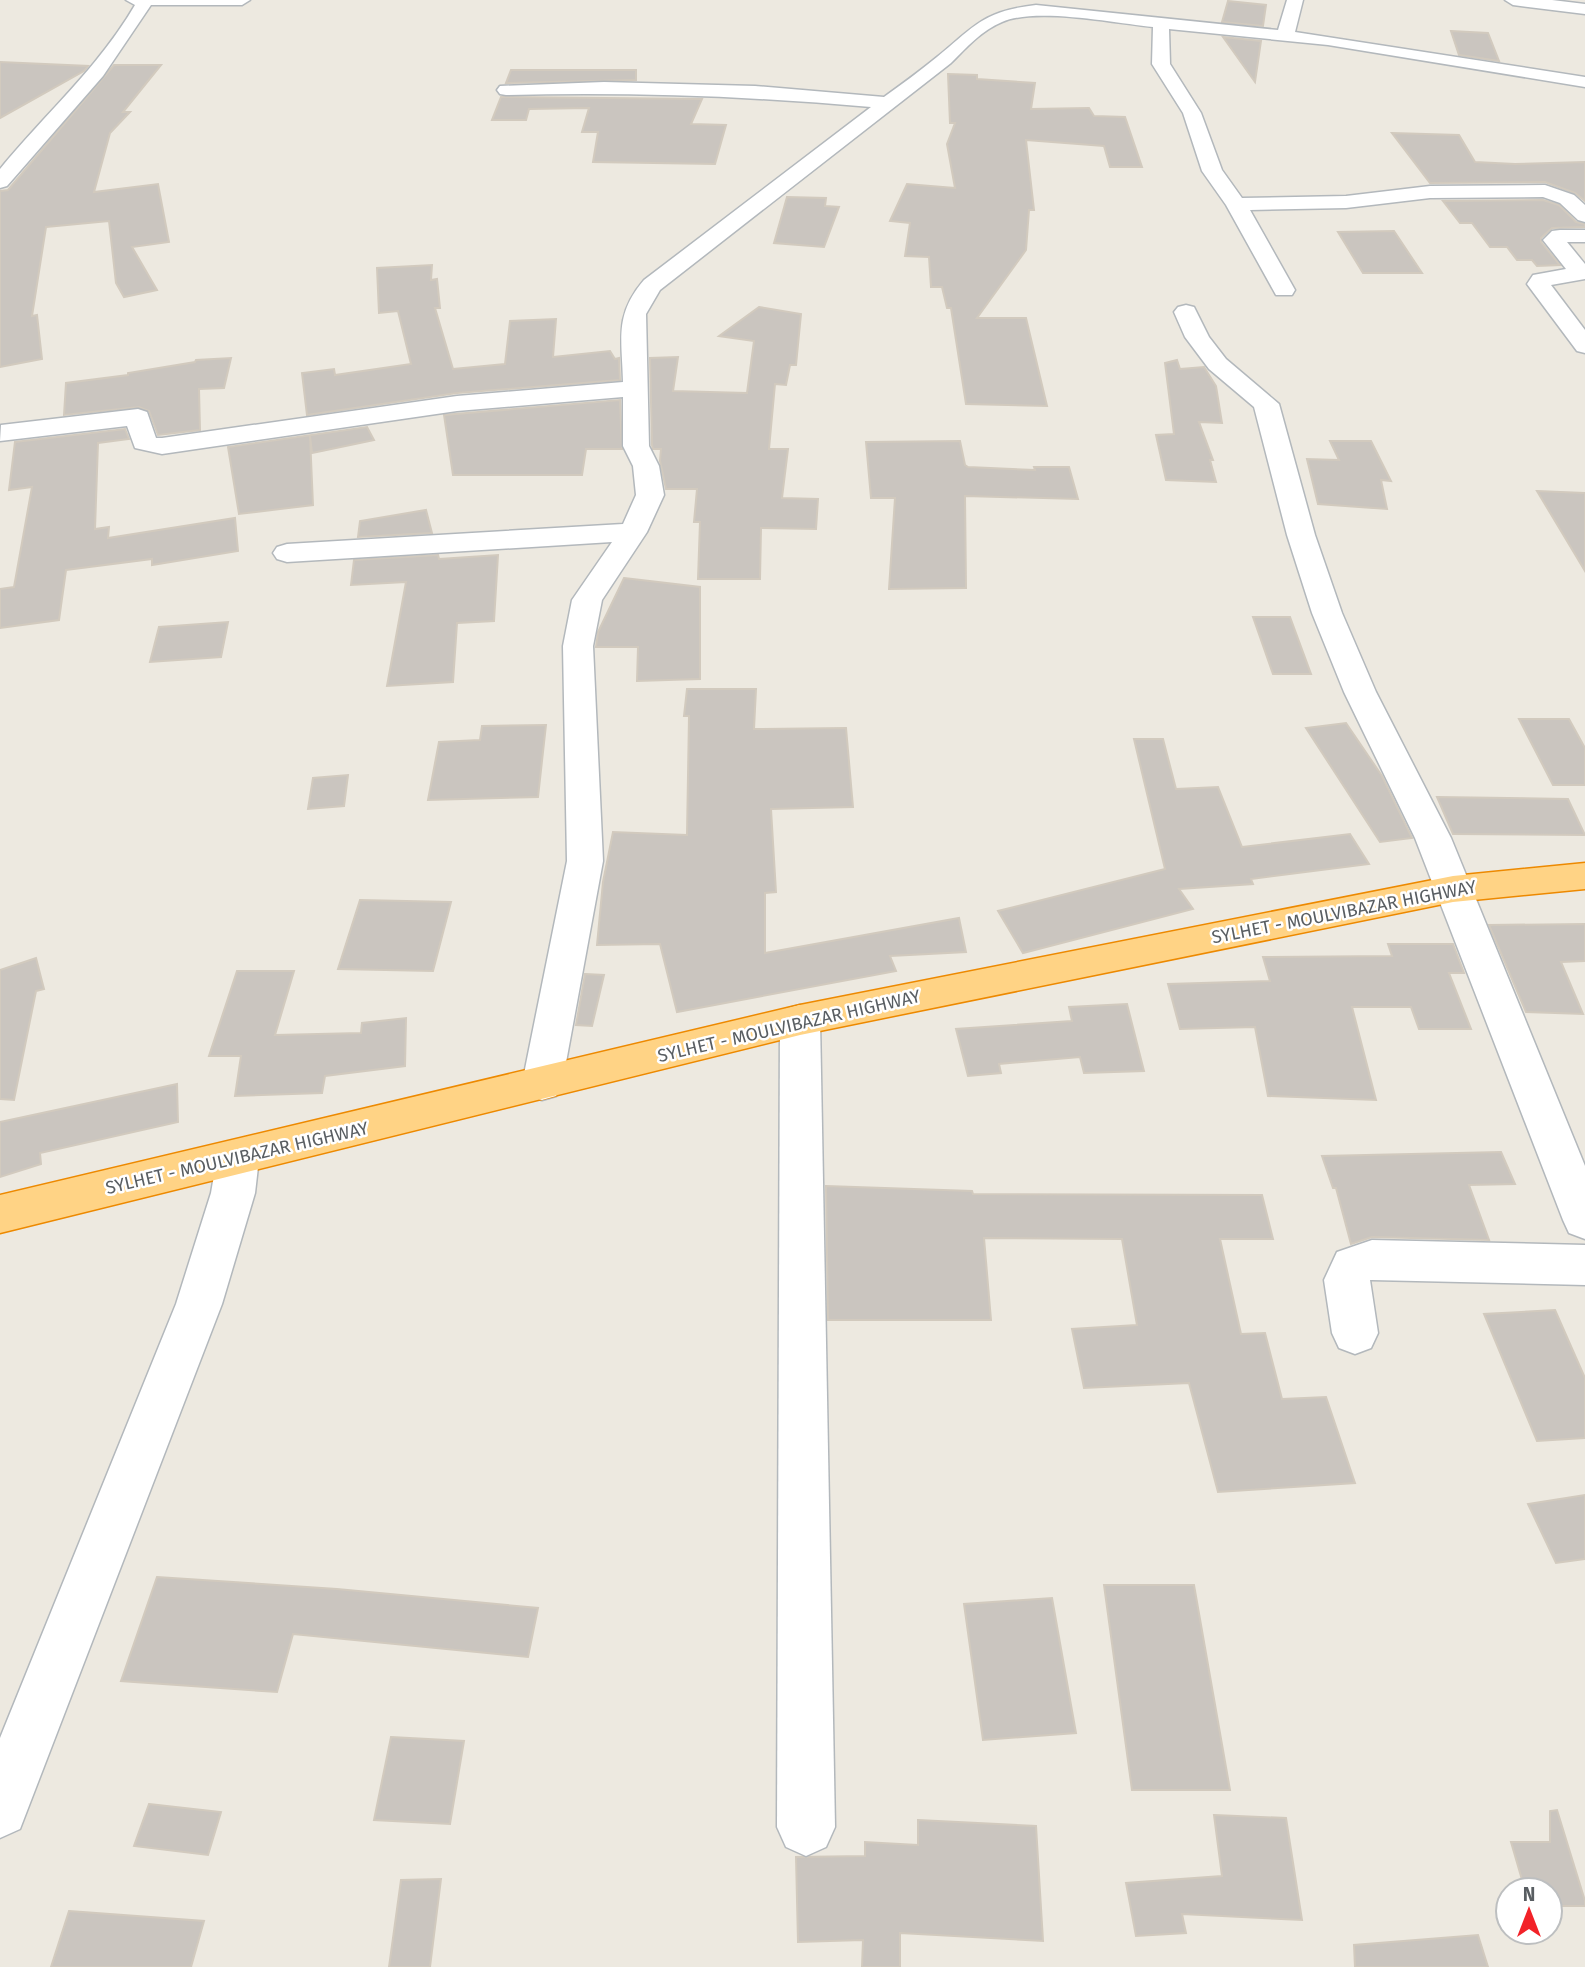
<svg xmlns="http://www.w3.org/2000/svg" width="1585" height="1967" viewBox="0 0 1585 1967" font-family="'Fira Sans',sans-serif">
	<rect width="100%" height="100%" fill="#ede9e0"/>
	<g fill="#cac5bf" stroke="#d2cabe" stroke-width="2">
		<path d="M1228,1L1266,5L1263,26L1222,22Z"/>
		<path d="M1451,31L1488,33L1499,61L1459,55Z"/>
		<path d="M1223,37L1261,41L1255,82Z"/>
		<path d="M0,62L88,66L84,71L0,118Z"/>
		<path d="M114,65H161L123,112H130L110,133L94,192L158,184L169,242L132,247L157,290L124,297L116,283L109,221L46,227L32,316L37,315L42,359L0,367V191L8,190Z"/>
		<path d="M511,70H636V80L506,83Z"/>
		<path d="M948,74L977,75V79L1035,83L1031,109L1089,108L1094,116L1125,117L1142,167H1110L1104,146L1026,140L1034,210H1029L1026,250L977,318H1026L1047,406L966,404L951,308H947L942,287H931L929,257L905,256L910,223L890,221L907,184L955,188L947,144L955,123H950Z"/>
		<path d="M501,97L702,99L691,124L726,125L715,164L593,162L598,132H582L589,108L529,109L526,120H492Z"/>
		<path d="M1392,133L1459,135L1475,162L1515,164L1585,162V201L1575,193L1545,182L1430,183Z"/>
		<path d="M787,197L826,198L825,206L839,207L824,247L774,243Z"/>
		<path d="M1543,200L1559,205L1576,222L1585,224V227L1552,228L1541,238V242L1560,265L1537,266L1532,260H1517L1507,247H1490L1472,223H1460L1443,201Z"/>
		<path d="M1394,231L1422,273H1363L1338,232Z"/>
		<path d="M432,265L431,280L437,279L440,308H435L453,369L505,364L510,321L556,319L553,357L610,351L615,359L619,358L620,380L457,393L307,415L302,373L334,369L335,375L411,364L398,311L379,313L377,268Z"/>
		<path d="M759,307L801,314L796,365H790L786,385L775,384L769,449H788L782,498L818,499L816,529L761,528L760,579H698L700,522H694L697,489H666L660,461L661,449H653L652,445L650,358L678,357L673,391L747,393L754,341L719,336Z"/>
		<path d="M231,358L224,388L199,389L200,430L158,435L149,411L139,407L64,415L66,383L128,375V373L195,362L196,360Z"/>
		<path d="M1177,360L1180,369L1204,367L1216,386L1222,423L1199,422L1213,460H1210L1216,482L1166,480L1156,435L1174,434L1165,363Z"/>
		<path d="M620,400L622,449H586L582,475H453L444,415Z"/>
		<path d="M367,427L374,440L312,453L310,436L313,505L239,514L228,447Z"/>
		<path d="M125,429L129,439L98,443L95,529L109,527L108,538L235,518L238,551L152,565V559L66,570L59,620L0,628V589L14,587L32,487L9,490L15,442Z"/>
		<path d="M960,441L965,465L968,467L1035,470L1034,467H1069L1078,499L965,496L966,588L889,589L895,498H871L866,442Z"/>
		<path d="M1330,441H1371L1391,481L1381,480L1387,509L1318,504L1307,459L1339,460Z"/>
		<path d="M1537,491L1585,493V571Z"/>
		<path d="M426,510L432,533L358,537L360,521Z"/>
		<path d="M438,555L439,559L498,555L494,621L457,623L453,682L387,686L406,582L351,585L354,560Z"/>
		<path d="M624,578L700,587V679L637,681L638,647H596L598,632Z"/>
		<path d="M1253,617H1290L1311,674H1273Z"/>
		<path d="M228,622L221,657L150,662L159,627Z"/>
		<path d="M687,689H756L754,729L846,728L853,807L771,809L776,892L765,893V953L959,918L966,952L890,956L896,971L677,1012L660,944L597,945L603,882L613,832L687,835L689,716H684Z"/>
		<path d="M1519,719H1569L1585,748V785H1553Z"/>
		<path d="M1346,723L1382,776L1412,838L1380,842L1306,728Z"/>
		<path d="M546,725L538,797L428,800L439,742L480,740L482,726Z"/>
		<path d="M1134,739H1163L1176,789L1218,787L1242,847L1350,834L1369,864L1251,879L1253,884L1179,889L1193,909L1023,953L998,911L1165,869Z"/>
		<path d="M348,775L344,806L308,809L313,778Z"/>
		<path d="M1437,797L1568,799L1585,835L1453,834Z"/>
		<path d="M360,900L451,902L433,971L338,969Z"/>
		<path d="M1585,924V961L1561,962L1583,1014L1526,1012L1489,925Z"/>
		<path d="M1388,944H1453L1464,973H1449L1471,1029H1419L1411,1007H1352L1376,1100L1268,1096L1255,1027L1180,1029L1168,984L1270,981L1263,957L1392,956Z"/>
		<path d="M36,958L44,989L36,991L14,1100L0,1099V970Z"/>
		<path d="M237,971H294L275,1035L361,1033L362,1023L406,1018L405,1066L325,1076L322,1093L235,1096L241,1056H209Z"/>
		<path d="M585,974L604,975L592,1026L576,1025Z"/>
		<path d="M1127,1004L1144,1071L1084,1073L1080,1057L999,1064L1001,1073L968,1076L956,1029L1072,1021L1069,1007Z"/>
		<path d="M177,1084L178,1122L40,1153L41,1164L0,1177V1122Z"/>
		<path d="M1501,1152L1515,1184L1469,1185L1489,1240L1372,1237L1351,1244L1336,1188H1333L1322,1156Z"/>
		<path d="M826,1186L972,1191L973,1194L1262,1195L1273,1239H1220L1241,1334L1265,1333L1282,1399L1326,1397L1355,1483L1218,1492L1189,1383L1084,1388L1072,1329L1137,1325L1122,1239L984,1238L991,1320H828Z"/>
		<path d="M1555,1310L1585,1378V1438L1537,1441L1484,1314Z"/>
		<path d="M1585,1495V1559L1556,1563L1528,1504Z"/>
		<path d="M157,1577L337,1589L538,1608L528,1657L293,1634L277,1692L121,1681Z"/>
		<path d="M1104,1585H1194L1230,1790H1132Z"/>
		<path d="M1052,1598L1076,1733L983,1740L964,1604Z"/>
		<path d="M391,1737L464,1741L450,1824L374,1820Z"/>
		<path d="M149,1804L221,1812L208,1855L134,1846Z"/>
		<path d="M1557,1810L1585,1901V1906H1550V1890H1525L1511,1842H1550V1811Z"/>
		<path d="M1214,1815L1286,1818L1302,1920L1182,1914L1186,1933L1136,1936L1126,1883L1222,1876Z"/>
		<path d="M918,1820L1036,1826L1043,1941L900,1933V1967H862L863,1940L798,1942L796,1857L865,1856V1842L918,1845Z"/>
		<path d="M441,1879L430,1967H389L401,1880Z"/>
		<path d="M69,1911L204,1921L191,1967H51Z"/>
		<path d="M1478,1935L1488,1967H1355L1354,1945Z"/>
	</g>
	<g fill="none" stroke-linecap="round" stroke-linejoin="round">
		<g stroke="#b3b8bc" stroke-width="3">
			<g id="minor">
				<path d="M126,0H250L242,5H151L103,76L7,186L0,188V169C45,114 99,67 135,5Z"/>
				<path d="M1287,0H1303L1295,32L1585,77V87L1328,45L1169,29L1170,64L1201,113L1222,170L1242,198L1346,196L1430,186L1545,185L1574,195L1585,205V222L1578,220L1560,203L1543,197L1430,198L1346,208L1250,210L1295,290L1292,295H1276L1226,205L1202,171L1183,113L1152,64L1153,27C1113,23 1037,7 1002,22C982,30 966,48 951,63L660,290L646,314L649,446L659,466L664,495L647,532L602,600L593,646L603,861L562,1084L556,1096L542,1100L528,1096L522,1084L567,861L563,646L572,600L612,542L287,562L277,559L273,553L277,547L287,544L623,524L636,495L633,466L623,446V397L457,411L162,454L135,448L127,426L0,441L1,425L138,409L147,412L156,438H162L457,396L623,382C622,339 614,315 644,280L871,107C749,96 629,92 506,95L500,94L497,90L500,86L604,82L755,86L884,97C902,84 920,71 937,57C975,26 983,11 1036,5L1278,30Z"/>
				<path d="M1505,0H1552L1585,4V14L1513,5Z"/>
				<path d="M1560,230H1585V242H1567L1585,264V279L1551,285L1585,330V353L1577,351L1527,284L1533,275L1566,269L1543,240L1552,231Z"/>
				<path d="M1186,305L1194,307L1209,337L1226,359L1279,404L1315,535L1342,613L1376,692L1451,838L1585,1166V1239L1569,1233L1563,1220L1415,838L1344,692L1312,613L1287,535L1254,407L1209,369L1185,337L1174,312L1178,307Z"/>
				<path d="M800,1005L814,1009L820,1020L835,1827L826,1847L806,1856L786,1847L777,1827L780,1020L786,1009Z"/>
				<path d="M238,1140L253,1145L259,1158L255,1193L222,1304L20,1829L0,1838V1738L176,1304L211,1193L217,1158L223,1145Z"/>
				<path d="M1372,1240L1585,1245V1285L1372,1280H1370L1378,1333L1371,1348L1355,1354L1339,1348L1332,1333L1324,1280L1337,1252Z"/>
			</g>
		</g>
		<g stroke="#ed8900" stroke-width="3">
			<path id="highway" d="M1585,863V889L1453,902L800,1035L0,1233V1195L800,1005L1453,876Z"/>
		</g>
		<use href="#minor" fill="#fff" fill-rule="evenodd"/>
		<use href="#highway" fill="#ffd385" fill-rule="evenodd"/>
	</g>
	<g text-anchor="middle" stroke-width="5" stroke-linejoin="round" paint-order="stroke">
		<g font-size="18" fill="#595e62" stroke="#fff">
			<text transform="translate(1344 912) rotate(-11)" y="6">SYLHET - MOULVIBAZAR HIGHWAY</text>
			<text transform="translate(789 1026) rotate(-13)" y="6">SYLHET - MOULVIBAZAR HIGHWAY</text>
			<text transform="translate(237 1158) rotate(-13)" y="6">SYLHET - MOULVIBAZAR HIGHWAY</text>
		</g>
	</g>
	<g transform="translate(1529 1911)"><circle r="33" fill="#ffffff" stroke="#bdbfc0" stroke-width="2"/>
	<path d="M0-5L12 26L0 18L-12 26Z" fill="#f22228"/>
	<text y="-10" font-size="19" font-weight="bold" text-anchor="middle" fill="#595e62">N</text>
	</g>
</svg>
